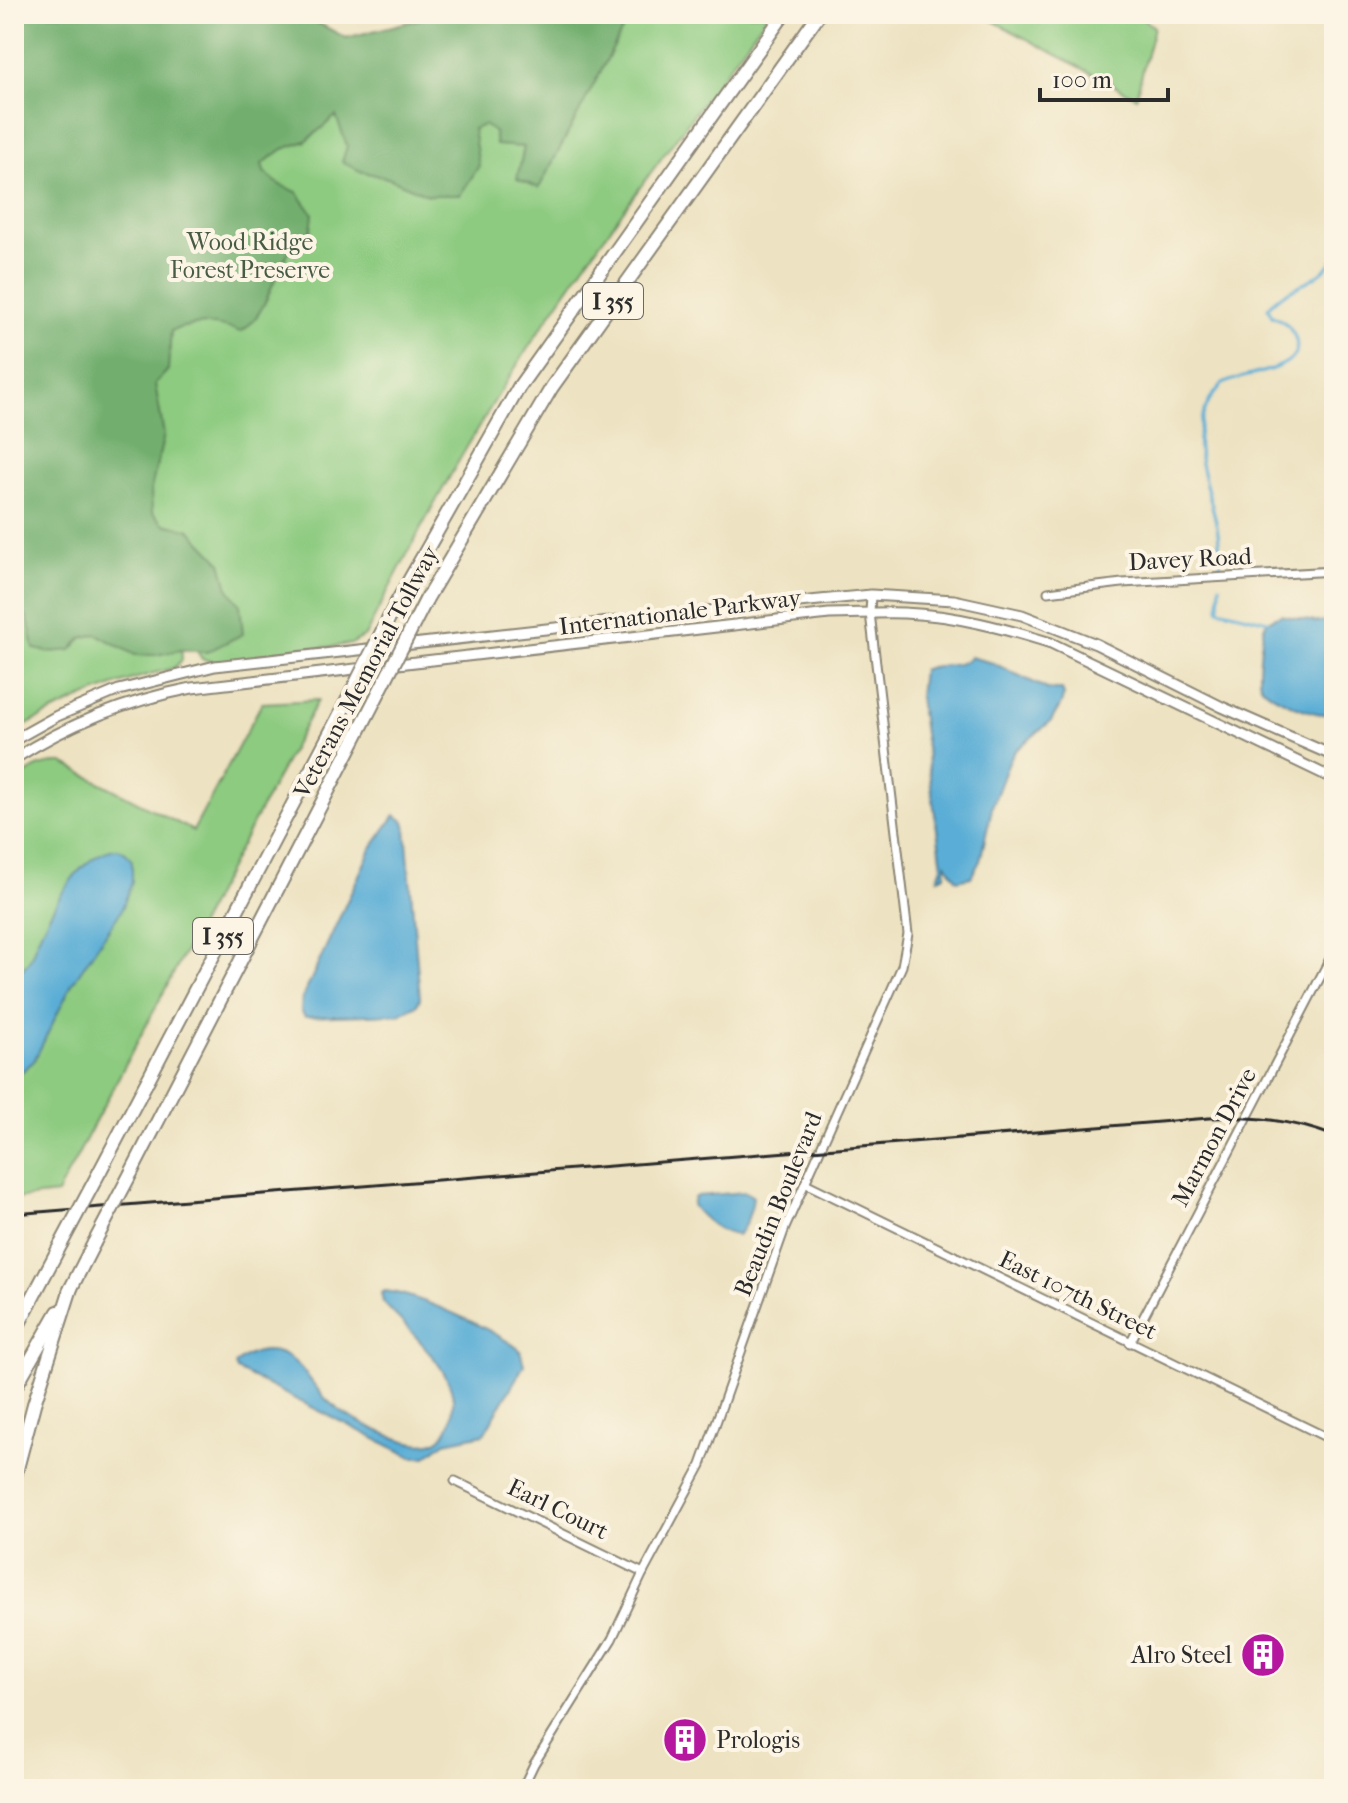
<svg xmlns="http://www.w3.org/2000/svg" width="1348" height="1803" viewBox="0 0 1348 1803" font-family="'IM FELL French Canon',serif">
	<rect width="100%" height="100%" fill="#fcf5e5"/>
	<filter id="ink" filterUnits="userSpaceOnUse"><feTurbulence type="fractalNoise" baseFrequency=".0125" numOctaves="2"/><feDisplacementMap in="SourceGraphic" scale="16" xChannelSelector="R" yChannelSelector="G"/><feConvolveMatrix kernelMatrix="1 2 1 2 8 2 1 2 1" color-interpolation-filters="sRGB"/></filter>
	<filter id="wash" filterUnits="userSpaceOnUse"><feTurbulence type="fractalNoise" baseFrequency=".006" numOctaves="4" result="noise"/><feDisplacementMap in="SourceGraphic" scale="32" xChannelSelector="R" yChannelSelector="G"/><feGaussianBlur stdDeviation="1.8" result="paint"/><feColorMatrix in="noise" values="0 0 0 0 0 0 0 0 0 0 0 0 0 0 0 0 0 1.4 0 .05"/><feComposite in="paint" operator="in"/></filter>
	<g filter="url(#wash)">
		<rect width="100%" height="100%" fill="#ede2c1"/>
		<g fill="#8dcb80" stroke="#5c7b56" stroke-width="2">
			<path d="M14,14H301L346,38L440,14H768C688,123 605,231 530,345C469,438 415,536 365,636L351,644L216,662L202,659L197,651L207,652L181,643L182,660L174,668C117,681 65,703 14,732Z"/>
			<path d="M980,14H1119L1143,19L1154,27L1136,97Z"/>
			<path d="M318,700L57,1194L14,1199V783C31,769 41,762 63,763L193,831L262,703Z"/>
		</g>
		<path fill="#72af6e" stroke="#4e6d4c" stroke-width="2" d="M14,14H301L346,38L440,14H631L539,188L517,179L524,147L496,145L494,132L484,125L473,129L479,166L460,195H428L391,179L360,171L342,162L347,146L336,116L306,141L283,149L262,164L264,172L280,185L297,192L313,214L311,230C305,235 297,240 292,247C271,274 271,310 241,332C216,323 197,321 171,331L168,370L155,384L164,435L151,489L152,512L164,524L190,530L221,562L228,588L240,605L243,634L207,652L181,650L156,655H135L97,634L82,638L71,650L49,652L34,649L28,619L14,600Z"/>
		<g fill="#5aadd6" stroke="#426c80" stroke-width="2">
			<path d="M1281,615L1315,622L1334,621V666L1329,676L1331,708L1328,714C1313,716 1266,696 1260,683C1257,677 1262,631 1265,625C1268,619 1275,617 1281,615Z"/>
			<path d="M970,657L993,663L1049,690H1062L1064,695L1060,706L1051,721L1015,751L1010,759L993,804L980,861L971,877L957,880L946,863L945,875L938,878L942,866L919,697L922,670C937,662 958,670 970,657Z"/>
			<path d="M395,815L404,821L406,829L420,998L417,1005L399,1014L305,1017L301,1011L302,999L371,849Z"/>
			<path d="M118,849L126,853L132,861V882L121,911L72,984L34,1061L14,1078V981C18,972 24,968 29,961C32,956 35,945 38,938C52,908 80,851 118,849Z"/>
			<path d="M746,1192L753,1197C752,1209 746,1228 737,1235C721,1234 701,1218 692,1205L694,1198L697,1196Z"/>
			<path d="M385,1291C419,1295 493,1329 520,1350L524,1365L484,1434L445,1442L426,1457H412L237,1370L235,1365C247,1353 263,1348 279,1353C301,1360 311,1384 326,1399C342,1415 363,1425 384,1433C418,1448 450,1454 453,1405C456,1370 405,1327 383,1302L381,1293Z"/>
		</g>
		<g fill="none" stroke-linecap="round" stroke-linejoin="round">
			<g stroke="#5aadd6" stroke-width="3">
				<path d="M1334,77L1330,121L1334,156"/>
				<path d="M1221,569C1219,555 1220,541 1217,527C1208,480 1184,443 1211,398C1214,394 1219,387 1223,384C1240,373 1312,372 1294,335C1289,325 1282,319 1272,316L1268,308C1282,287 1315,286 1334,259"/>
				<path d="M1220,585L1219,609L1268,621"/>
			</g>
		</g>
	</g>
	<g filter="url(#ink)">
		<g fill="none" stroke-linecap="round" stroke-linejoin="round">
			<g stroke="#8c8676" stroke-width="11">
				<g id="minor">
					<path d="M1048,592L1122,583L1334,571"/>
					<path d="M805,1183L1334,1441"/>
					<path d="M1130,1343L1334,951"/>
					<path d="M455,1481L643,1573"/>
					<path d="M522,1789L534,1764L612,1639L643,1573L701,1465L785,1228L902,966L908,934L870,613L871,595"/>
				</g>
			</g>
			<g stroke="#8c8676" stroke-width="13">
				<g id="tertiary">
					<path d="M14,740L57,716L119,690L215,666L708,611L871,595L954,600L1022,615L1096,644L1222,707L1334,756"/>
					<path d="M14,759C68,724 130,700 192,688L829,614C854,614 879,612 904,613C955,615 1003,628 1051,643L1334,779"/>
				</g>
			</g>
			<g stroke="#8c8676" stroke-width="16">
				<g id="motorway">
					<path d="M426,600L552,387L819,14"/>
					<path d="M397,602L519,387L784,14"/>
					<path d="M100,1171L347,701"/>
					<path d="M131,1173L375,700"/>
					<path d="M69,1292L94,1243"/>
					<path d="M14,1333L61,1244"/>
					<path d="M14,1389L58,1312"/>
					<path d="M14,1480L34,1404L71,1288"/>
				</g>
			</g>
			<use href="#minor" stroke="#fff" stroke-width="7"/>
			<use href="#tertiary" stroke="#fff" stroke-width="9"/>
			<use href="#motorway" stroke="#fff" stroke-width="12"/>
			<path stroke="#2b2b2b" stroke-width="3" d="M14,1214L1209,1118C1254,1116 1292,1120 1334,1136"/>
			<g stroke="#8c8676" stroke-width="16" stroke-linecap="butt">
				<g id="motorway-bridge">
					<path d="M375,700L426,600"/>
					<path d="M347,701L397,602"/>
					<path d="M94,1243L131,1173"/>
					<path d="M61,1244L100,1171"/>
				</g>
			</g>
			<use href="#motorway-bridge" stroke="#fff" stroke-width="12"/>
		</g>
	</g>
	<defs>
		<g id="building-disc" transform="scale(2.3)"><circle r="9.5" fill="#b5179e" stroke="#fcf5e5"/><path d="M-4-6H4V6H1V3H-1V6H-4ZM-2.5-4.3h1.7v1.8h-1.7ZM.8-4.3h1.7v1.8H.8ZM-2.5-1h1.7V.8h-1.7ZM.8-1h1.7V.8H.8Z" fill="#fff"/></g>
	</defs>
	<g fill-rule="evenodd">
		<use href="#building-disc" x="1263" y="1655"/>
		<use href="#building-disc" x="685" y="1740"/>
	</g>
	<g text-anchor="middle" stroke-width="8" stroke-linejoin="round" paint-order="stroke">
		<g fill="#fcf5e5" stroke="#6a6863" stroke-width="2">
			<rect x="583" y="283" width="60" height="36" rx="6"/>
			<rect x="193" y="918" width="60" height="36" rx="6"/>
		</g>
		<g font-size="22" font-weight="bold" fill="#2b2b2b">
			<text x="613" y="309">I 355</text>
			<text x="223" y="944">I 355</text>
		</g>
		<g font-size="24" fill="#485b44" stroke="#fcf5e5">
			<text x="250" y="250">Wood Ridge<tspan x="250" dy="28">Forest Preserve</tspan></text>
		</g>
		<g font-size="24" fill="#2b2b2b" stroke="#fcf5e5">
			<text transform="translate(1190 559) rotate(-3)" y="8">Davey Road</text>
			<text transform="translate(680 612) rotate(-7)" y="8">Internationale Parkway</text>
			<text transform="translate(366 672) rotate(-62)" y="8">Veterans Memorial Tollway</text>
			<text transform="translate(1214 1137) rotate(-62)" y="8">Marmon Drive</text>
			<text transform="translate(778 1204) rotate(-68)" y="8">Beaudin Boulevard</text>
			<text transform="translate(1078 1295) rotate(26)" y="8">East 107th Street</text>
			<text transform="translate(558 1509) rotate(26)" y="8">Earl Court</text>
		</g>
		<g font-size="24" fill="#2b2b2b" stroke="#fcf5e5" text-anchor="end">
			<text x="1232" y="1663">Alro Steel</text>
			<text x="716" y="1748" text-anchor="start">Prologis</text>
		</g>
	</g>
	<rect width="1348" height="1803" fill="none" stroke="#fcf5e5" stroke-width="48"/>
	<path d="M1040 88v12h128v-12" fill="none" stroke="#2b2b2b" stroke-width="4"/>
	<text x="1052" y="88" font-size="24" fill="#2b2b2b" stroke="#fcf5e5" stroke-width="6" paint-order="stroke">100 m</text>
</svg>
